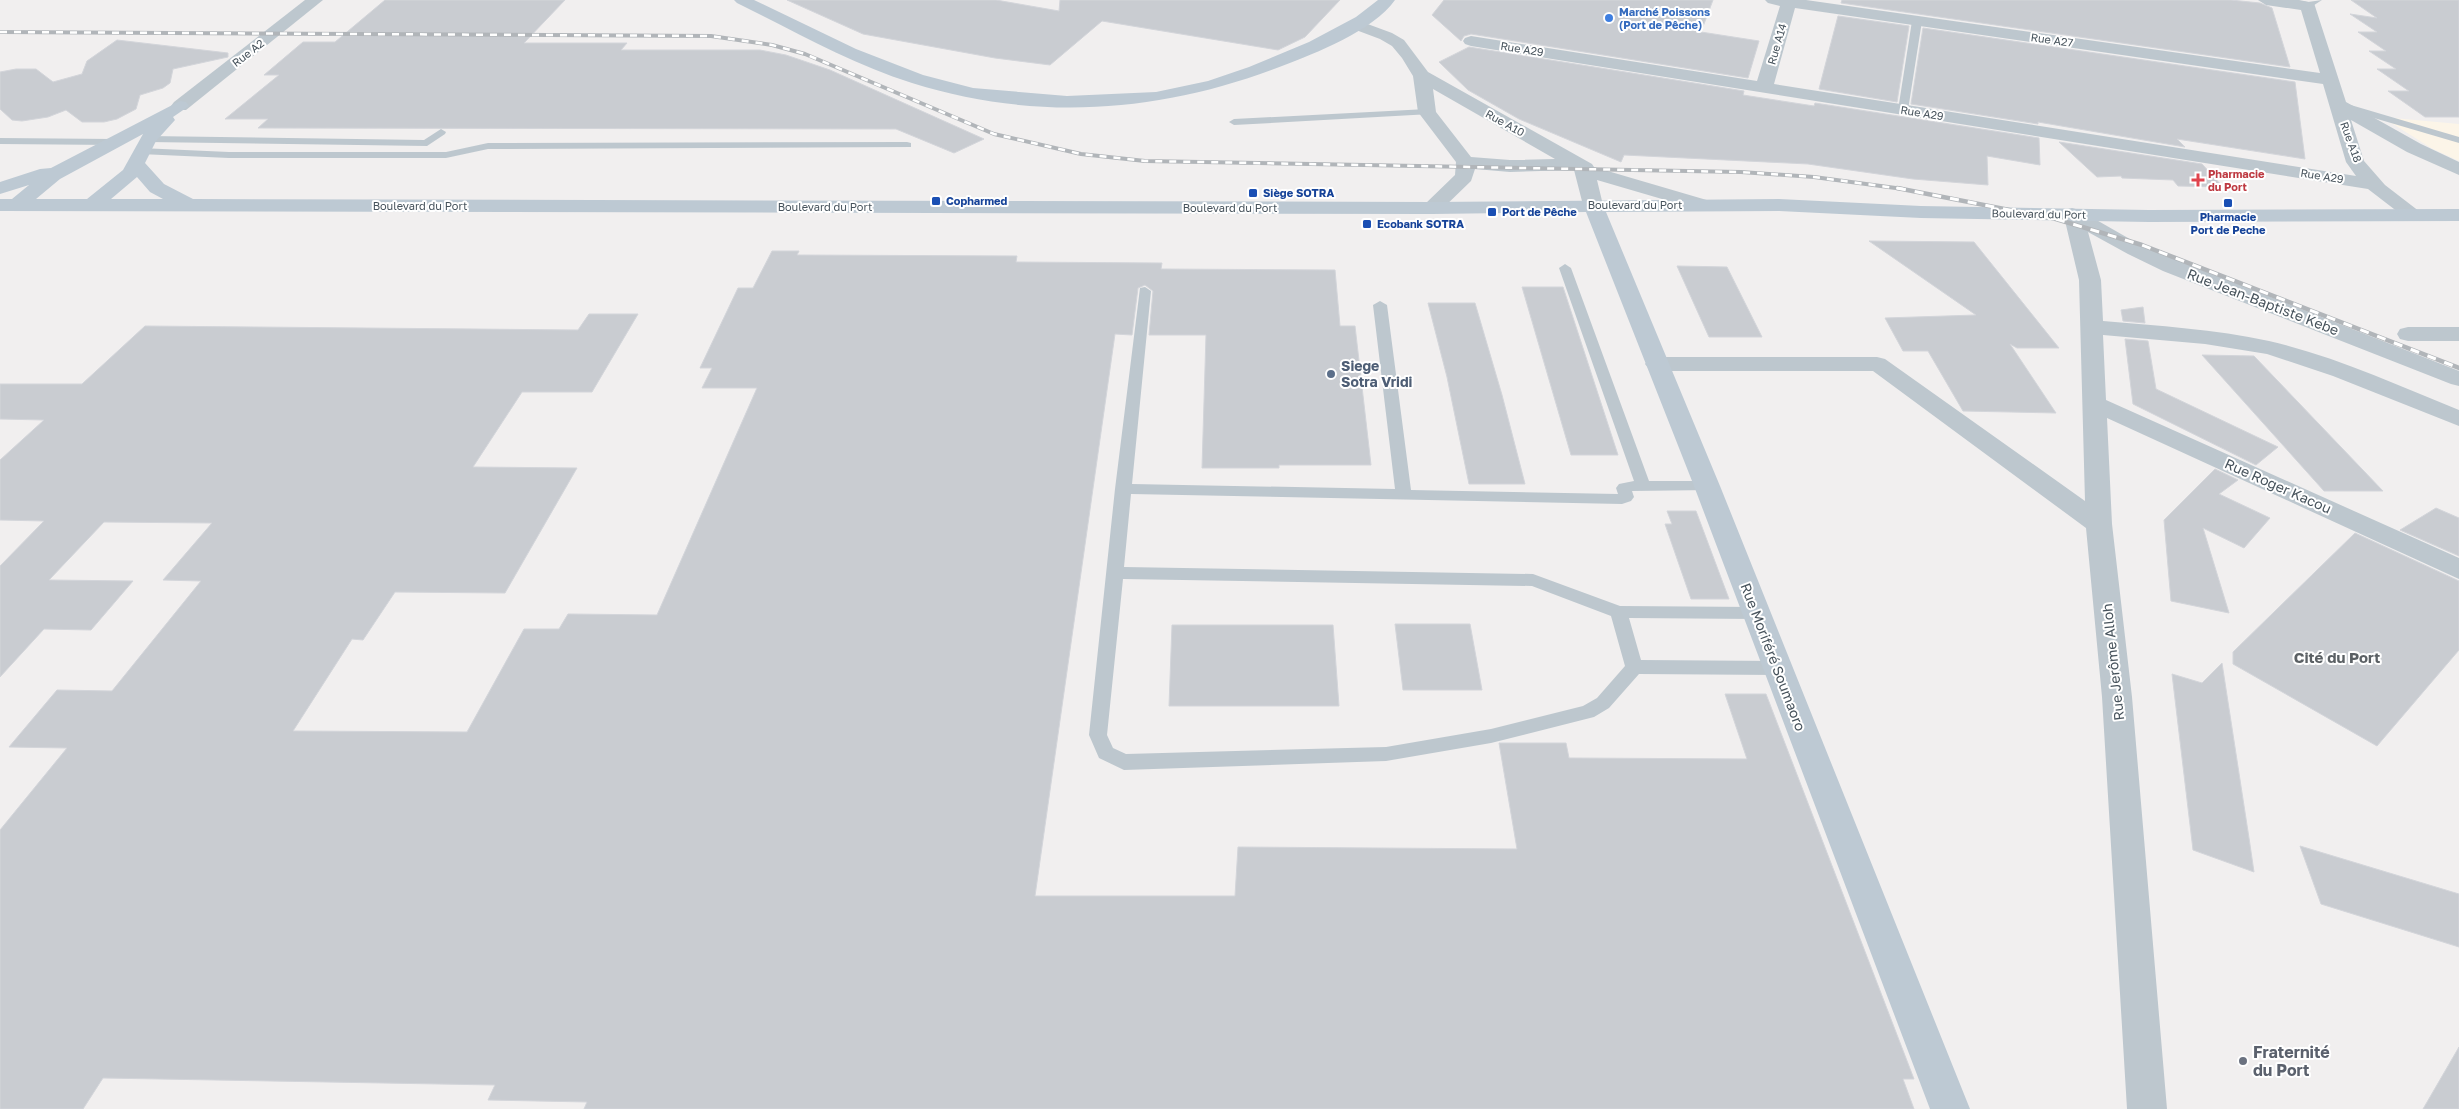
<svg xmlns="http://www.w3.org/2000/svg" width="2459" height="1109" viewBox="0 0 2459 1109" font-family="'Golos Text',sans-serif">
	<rect width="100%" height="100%" fill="#f1efef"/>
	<path fill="#fcf5e8" d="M2382,117L2459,124V161L2431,148Z"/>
	<g fill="#c9ccd1" stroke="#d3d5da">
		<path d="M385,0H565L524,43H627L621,50H760L786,55L830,70L984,139L954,153L896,129L258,128L268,119H225L279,75H264L303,42H335Z"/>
		<path d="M787,0H996L1059,11L1060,0H1340L1305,37L1278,50L1102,21L1050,65L995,58L863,34Z"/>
		<path d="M1444,0H1713L1701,32L1759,41L1748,78L1471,34L1464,36L1461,41L1432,15Z"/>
		<path d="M1842,0H2231L2260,3L2272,8L2290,67L1841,3Z"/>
		<path d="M2351,0H2459V117H2425L2388,91H2409L2377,69H2396L2369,51H2386L2358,32H2377L2350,14L2377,18Z"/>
		<path d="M1838,16L1909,26L1897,102L1819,89Z"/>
		<path d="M1923,28L2295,82L2305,159L2177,139L2185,147L2038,122V124L1911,104Z"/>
		<path d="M117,40L228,53V57L173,69L170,83L163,88L140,95L136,109L117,119L104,122H82L66,110L48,117L22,121L12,120L0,109V72L16,69H36L53,82L82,74L87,61Z"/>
		<path d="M1469,47L1744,91L1743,95L1814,106L1815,103L2039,138L2040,165L1987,156L1988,185L1913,179L1808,164L1624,155L1621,162L1519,119L1468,90L1439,62Z"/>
		<path d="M2059,142L2202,164L2223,187L2178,186L2173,180L2122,178L2121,176L2097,177Z"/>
		<path d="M1869,241L1974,242L2059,348H2017L2010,344L2056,413L1963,411L1928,351H1903L1885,318L1976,315Z"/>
		<path d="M772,251H799L797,255L1017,256L1016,262L1162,263L1161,269L1335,270L1340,326H1355L1371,465H1279V468H1202L1206,335H1149L1153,291L1145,285L1138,288L1132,335L1115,334L1035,896H1235L1238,847L1517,849L1499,743H1566L1569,758L1747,759L1725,694H1766L1914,1079H1903L1914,1109H584L587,1102L488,1100L495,1085L103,1078L83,1109H0V830L67,748L9,747L57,690L112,691L201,581L163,580L212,523L104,522L49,580L133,581L91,630L44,629L0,677V566L44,521L0,520V460L44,420L0,419V384H82L145,326L578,330L589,314H638L592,392H522L473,467L577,468L505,593L395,592L363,640L352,639L293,731L467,732L524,629H559L568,614L657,615L757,388H702L712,368H700L738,288H753Z"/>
		<path d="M1677,266L1727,267L1762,337H1709Z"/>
		<path d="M1522,287H1563L1618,455H1571Z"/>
		<path d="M1428,303H1475L1502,395L1525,484H1469L1447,377Z"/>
		<path d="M2143,307L2145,323L2123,321L2121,310Z"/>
		<path d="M2125,339L2148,341L2156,389L2278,447L2256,465L2133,404Z"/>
		<path d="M2202,355L2254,356L2383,491H2324Z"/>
		<path d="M2215,469L2238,480L2219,494L2270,518L2244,548L2203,528L2229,613L2171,601L2164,520Z"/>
		<path d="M2436,508L2459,518V556L2400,530Z"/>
		<path d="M1667,511H1696L1729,599H1691L1665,524H1672Z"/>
		<path d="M2355,533L2459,581V650L2377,746L2233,664V652Z"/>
		<path d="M1395,624H1470L1482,690H1403Z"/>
		<path d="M1172,625H1333L1339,706H1169Z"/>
		<path d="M2222,663L2249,838L2254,872L2193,850L2172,674L2202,683Z"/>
		<path d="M2300,846L2459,894V947L2321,904Z"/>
		<path d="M2459,1047V1109H2423Z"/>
	</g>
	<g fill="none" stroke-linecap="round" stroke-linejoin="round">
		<g fill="#bdc7ce" fill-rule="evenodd">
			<path d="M2294,0L2308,2L2322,0L2308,9Z"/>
			<path d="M1917,18L1922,21L1908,110L1903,113L1898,110L1912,21Z"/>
			<path d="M2344,103L2459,137V143L2340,108L2339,106Z"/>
			<path d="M1427,109L1432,112L1431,114L1234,125L1229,122L1234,119Z"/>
			<path d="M441,129L446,132L445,134L427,146L148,142L143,139L148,136L424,140Z"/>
			<path d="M0,138L114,139L119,142L114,145L0,144Z"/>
			<path d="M907,142L911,143V147L488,149L446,158H229L140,154L134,151L140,148L229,152H446L488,143Z"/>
			<path d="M1565,264L1571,268L1649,481H1707L1712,482L1715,486L1712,490L1632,491L1634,497L1631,501L1622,504L1131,494L1124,567L1533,574L1620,606L1756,607L1762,609L1764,613L1762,617L1756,619L1629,618L1641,660L1778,661L1784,663L1787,668L1784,673L1778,675L1639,674L1609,708L1594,717L1491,743L1386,761L1124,770L1099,758L1089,735L1115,489L1140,288L1145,287L1151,291L1132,484L1395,489L1373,305L1380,301L1387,305L1411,490L1618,494L1616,488L1619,484L1634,481L1559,268ZM1123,579L1532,586L1611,616L1625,666L1597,698L1583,706L1491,729L1386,747L1126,754L1113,748L1107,735Z"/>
		</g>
		<g fill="#bdc7ce" fill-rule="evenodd">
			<path d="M305,0H323L186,110H174L171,106L174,102Z"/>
			<path d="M1765,0H1806L2320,73L2301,10L2266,5L2258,0H2299L2314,3L2346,102L2421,144L2459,162V175L2407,152L2351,120L2364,161L2385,185L2424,215L2421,219L2414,221L2407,219L2368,189L1471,46L1465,44L1463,41L1465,38L1471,36L1757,81L1780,6L1768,3ZM1795,8L2323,84L2346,162L2356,176L1774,84Z"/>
			<path d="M1354,19L1392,33L1404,40L1428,72L1592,164L1594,167L1710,201L1713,205L1710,209L1703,211L1597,180L1603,205L1600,209L1593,211L1586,209L1583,205L1574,170L1510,172L1475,169L1471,181L1439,212L1432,214L1425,212L1422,208L1425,204L1455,175L1456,162L1418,112L1413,76L1402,58L1392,46L1380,39L1348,27L1346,24ZM1433,89L1555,159L1510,160L1471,157L1436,112Z"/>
			<path d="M2072,208L2079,210L2142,246L2179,261L2459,371V386L2451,384L2163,271L2128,254L2088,232L2101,280L2103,321C2158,326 2215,329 2269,341C2335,356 2397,385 2459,410V426L2333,376L2267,354L2205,344L2103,335L2106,400L2459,558V579L2107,418L2112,524L2132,697L2167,1109H2127L2102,697L2086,528L1873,371H1657L1649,369L1645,364L1649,359L1657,357H1877L1885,359L2085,501L2079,280L2066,225L2067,219L2062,214L2065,210Z"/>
			<path d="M2408,327H2459V341H2408L2400,339L2397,334L2400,329Z"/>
		</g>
		<g fill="#bdc9d3" fill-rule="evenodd">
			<path d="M734,0H754L856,49L923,75L973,88L1067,96L1156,92L1208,81L1249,67L1309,42L1356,17L1378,0H1395C1373,31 1316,53 1282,66C1161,113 1036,122 912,83C851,64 794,31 737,3Z"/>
			<path d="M180,101L186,102L189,106L173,117L175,120L156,141L145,163L164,184L193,199L1432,202L1779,199L1921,206L2149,210L2459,209V221L2149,222L1921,218L1779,211L1606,212L1720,486L1970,1109H1930L1694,486L1586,212L1432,214L0,211V199H12L29,185L0,194V182L40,169L51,168ZM143,134L123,170L87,199H36L60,179ZM137,177L150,192L163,199H111Z"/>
		</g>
		<g stroke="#b1b5b9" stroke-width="4">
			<path id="rail-far1" d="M0,32L711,36L772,45L805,54L994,134L1081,154L1145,161L1741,172L1814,177L1903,189"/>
		</g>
		<g stroke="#b1b5b9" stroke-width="4.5">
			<path id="rail" d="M1897,188L2056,219L2142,245L2459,368"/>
		</g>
		<use href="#rail-far1" stroke="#fff" stroke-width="2.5" stroke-dasharray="7" stroke-linecap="butt"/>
		<use href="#rail" stroke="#fff" stroke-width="3" stroke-dasharray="9" stroke-linecap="butt"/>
	</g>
	<circle fill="#3f7fe0" stroke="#fff" stroke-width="2" cx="1609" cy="18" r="5"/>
	<path fill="#e0444e" stroke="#fff" stroke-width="2" d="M2195.5 172.5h5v5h5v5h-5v5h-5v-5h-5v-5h5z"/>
	<g fill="#1a4fb4" stroke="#fff" stroke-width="2">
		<rect x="1248" y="188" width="10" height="10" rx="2.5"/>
		<rect x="931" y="196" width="10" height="10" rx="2.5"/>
		<rect x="2223" y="198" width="10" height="10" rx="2.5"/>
		<rect x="1487" y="207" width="10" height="10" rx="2.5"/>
		<rect x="1362" y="219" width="10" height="10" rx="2.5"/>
	</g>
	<circle fill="#5c6f8a" stroke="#fff" stroke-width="2" cx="1331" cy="374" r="5"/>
	<circle fill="#6b7280" stroke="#fff" stroke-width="2" cx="2243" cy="1061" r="5"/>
	<g text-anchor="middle" stroke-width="4" stroke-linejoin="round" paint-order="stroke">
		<g font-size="11" font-weight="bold" fill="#366cbe" stroke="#fff" text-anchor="start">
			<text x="1619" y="16">Marché Poissons<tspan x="1619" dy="13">(Port de Pêche)</tspan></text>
		</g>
		<g font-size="11" fill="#47535c" stroke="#fff">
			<text transform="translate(2052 40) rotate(8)" y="4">Rue A27</text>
			<text transform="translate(1777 44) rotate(-74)" y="4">Rue A14</text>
			<text transform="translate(1522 49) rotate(9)" y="4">Rue A29</text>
			<text transform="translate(248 53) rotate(-38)" y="4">Rue A2</text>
			<text transform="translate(1922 113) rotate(9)" y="4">Rue A29</text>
			<text transform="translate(1505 123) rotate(29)" y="4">Rue A10</text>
			<text transform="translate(2351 142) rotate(70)" y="4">Rue A18</text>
			<text transform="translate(2322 176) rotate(9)" y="4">Rue A29</text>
			<text x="1635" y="209">Boulevard du Port</text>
			<text x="420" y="210">Boulevard du Port</text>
			<text x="825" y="211">Boulevard du Port</text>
			<text x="1230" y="212">Boulevard du Port</text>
			<text transform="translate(2039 214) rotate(1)" y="4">Boulevard du Port</text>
		</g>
		<g font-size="11" font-weight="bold" fill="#be3a42" stroke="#fff" text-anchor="start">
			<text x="2208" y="178">Pharmacie<tspan x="2208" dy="13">du Port</tspan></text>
		</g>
		<g font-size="11" font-weight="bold" fill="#164399" stroke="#fff" text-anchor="start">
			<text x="1263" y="197">Siège SOTRA</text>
			<text x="946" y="205">Copharmed</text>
			<text x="1502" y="216">Port de Pêche</text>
			<text x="2228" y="221" text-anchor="middle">Pharmacie<tspan x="2228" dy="13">Port de Peche</tspan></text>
			<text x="1377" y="228">Ecobank SOTRA</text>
		</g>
		<g font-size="14" fill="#47535c" stroke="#fff">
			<text transform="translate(2263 302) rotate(21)" y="5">Rue Jean-Baptiste Kebe</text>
			<text transform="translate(2278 486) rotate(24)" y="5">Rue Roger Kacou</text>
			<text transform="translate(1773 657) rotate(69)" y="5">Rue Moriféré Soumaoro</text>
			<text transform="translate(2113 662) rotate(-96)" y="5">Rue Jerôme Alloh</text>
		</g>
		<g font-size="14" font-weight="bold" fill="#4e5e75" stroke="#fff" text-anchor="start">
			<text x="1341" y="371">Siege<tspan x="1341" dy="16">Sotra Vridi</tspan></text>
		</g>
		<g font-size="15" font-weight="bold" fill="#5b6064" stroke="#fff">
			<text x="2337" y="663">Cité du Port</text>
		</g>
		<g font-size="16" font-weight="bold" fill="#5b616d" stroke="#fff" text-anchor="start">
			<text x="2253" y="1058">Fraternité<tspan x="2253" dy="18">du Port</tspan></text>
		</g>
	</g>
</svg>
